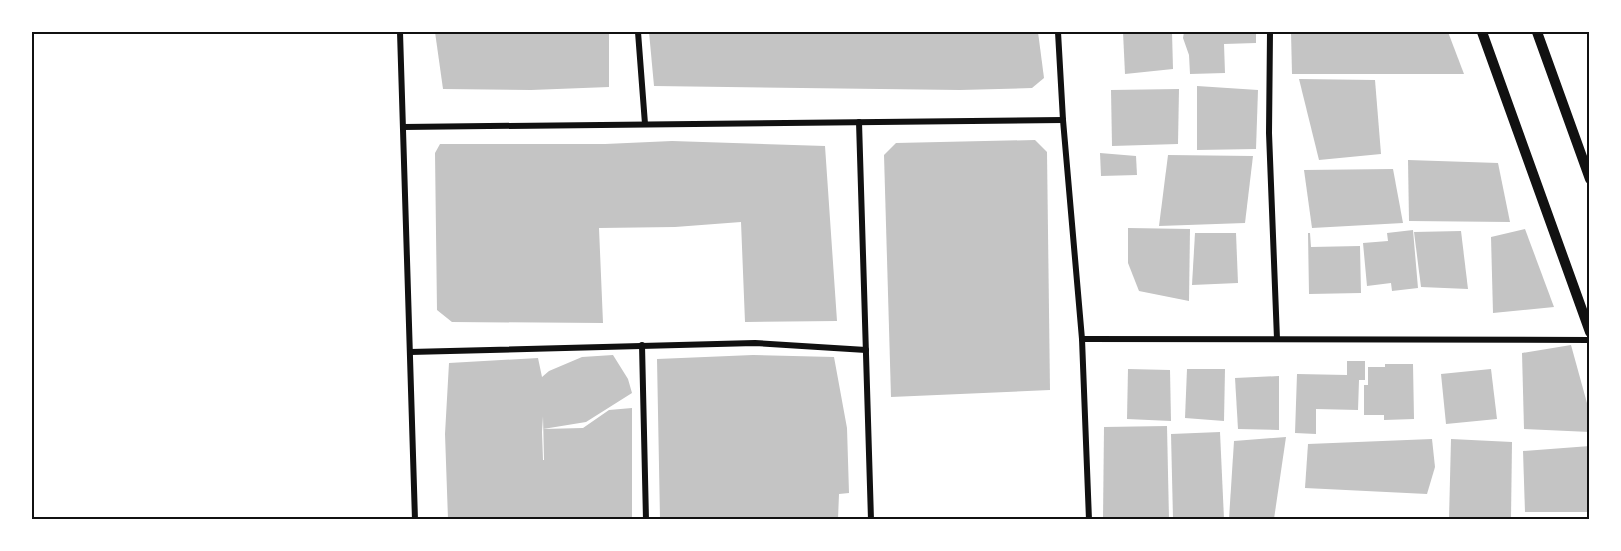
<svg xmlns="http://www.w3.org/2000/svg" width="1621" height="551" viewBox="0 0 1621 551" font-family="Montserrat,sans-serif">
	<rect width="100%" height="100%" fill="#fff"/>
	<g fill="#c4c4c4" fill-rule="evenodd">
		<path d="M435,32H609V87L531,90L443,89Z"/>
		<path d="M649,32H1038L1044,78L1032,88L960,90L654,86Z"/>
		<path d="M1123,32H1172L1173,69L1125,74Z"/>
		<path d="M1184,32H1256V43L1224,44L1225,73L1190,74L1189,55L1183,38Z"/>
		<path d="M1291,32H1448L1464,74H1292Z"/>
		<path d="M1299,79L1375,80L1381,154L1319,160Z"/>
		<path d="M1197,86L1258,90L1256,149L1197,150Z"/>
		<path d="M1179,89L1178,144L1112,146L1111,90Z"/>
		<path d="M1035,140L1047,152L1050,390L891,397L884,155L896,143Z"/>
		<path d="M672,141L825,146L837,321L745,322L741,222L675,227L599,228L603,323L452,322L437,310L435,153L440,144H605Z"/>
		<path d="M1100,153L1136,156L1137,175L1101,176Z"/>
		<path d="M1168,155L1253,156L1245,223L1159,226Z"/>
		<path d="M1408,160L1498,163L1510,222L1409,221Z"/>
		<path d="M1393,169L1403,223L1312,228L1304,170Z"/>
		<path d="M1128,228L1190,229L1189,301L1139,291L1128,263Z"/>
		<path d="M1525,229L1554,307L1493,313L1491,237Z"/>
		<path d="M1413,230L1418,288L1392,291L1391,283L1367,286L1363,243L1388,241L1387,233Z"/>
		<path d="M1461,231L1468,289L1421,287L1414,232Z"/>
		<path d="M1195,233H1236L1238,283L1192,285Z"/>
		<path d="M1308,233H1310L1311,247L1360,246L1361,293L1309,294Z"/>
		<path d="M1571,345L1590,414V432L1524,429L1522,353Z"/>
		<path d="M613,355L628,379L632,393L586,422L543,429L583,428L609,410L632,408V519H448L445,434L449,363L538,358L542,377L549,371L582,357ZM543,416L544,460H543L542,432Z"/>
		<path d="M753,355L834,357L847,428L849,493L839,494L838,519H660L657,359Z"/>
		<path d="M1347,361H1365V380H1359L1358,410L1316,409V434L1295,433L1297,374L1347,375Z"/>
		<path d="M1385,364H1413L1414,419L1384,420V415H1364V385H1368V367H1385Z"/>
		<path d="M1128,369L1170,370L1171,421L1127,419Z"/>
		<path d="M1187,369H1225L1224,421L1185,418Z"/>
		<path d="M1491,369L1497,419L1446,424L1441,374Z"/>
		<path d="M1279,376V430L1238,429L1235,378Z"/>
		<path d="M1167,426L1169,519H1103L1104,427Z"/>
		<path d="M1220,432L1224,519H1173L1171,434Z"/>
		<path d="M1286,437L1274,519H1229L1234,441Z"/>
		<path d="M1432,439L1435,467L1427,494L1305,488L1308,444Z"/>
		<path d="M1451,439L1512,442L1511,519H1449Z"/>
		<path d="M1590,446V512H1525L1523,451Z"/>
	</g>
	<g fill="none" stroke-linecap="round" stroke-linejoin="round">
		<g stroke="#111" stroke-width="6">
			<path d="M400,32L415,520"/>
			<path d="M638,32L645,124"/>
			<path d="M1058,32L1063,120L1082,339L1089,520"/>
			<path d="M1270,32L1269,133L1277,339"/>
			<path d="M859,122L871,520"/>
			<path d="M403,127L1063,120"/>
			<path d="M1082,339L1590,340"/>
			<path d="M642,345L646,520"/>
			<path d="M410,352L755,343L866,350"/>
		</g>
		<g stroke="#111" stroke-width="10">
			<path d="M1482,32L1590,332"/>
			<path d="M1537,32L1590,179"/>
		</g>
	</g>
	<rect width="1621" height="551" fill="none" stroke="#ffffff" stroke-width="66"/>
	<rect x="33" y="33" width="1555" height="485" fill="none" stroke="#111" stroke-width="2"/>
</svg>
